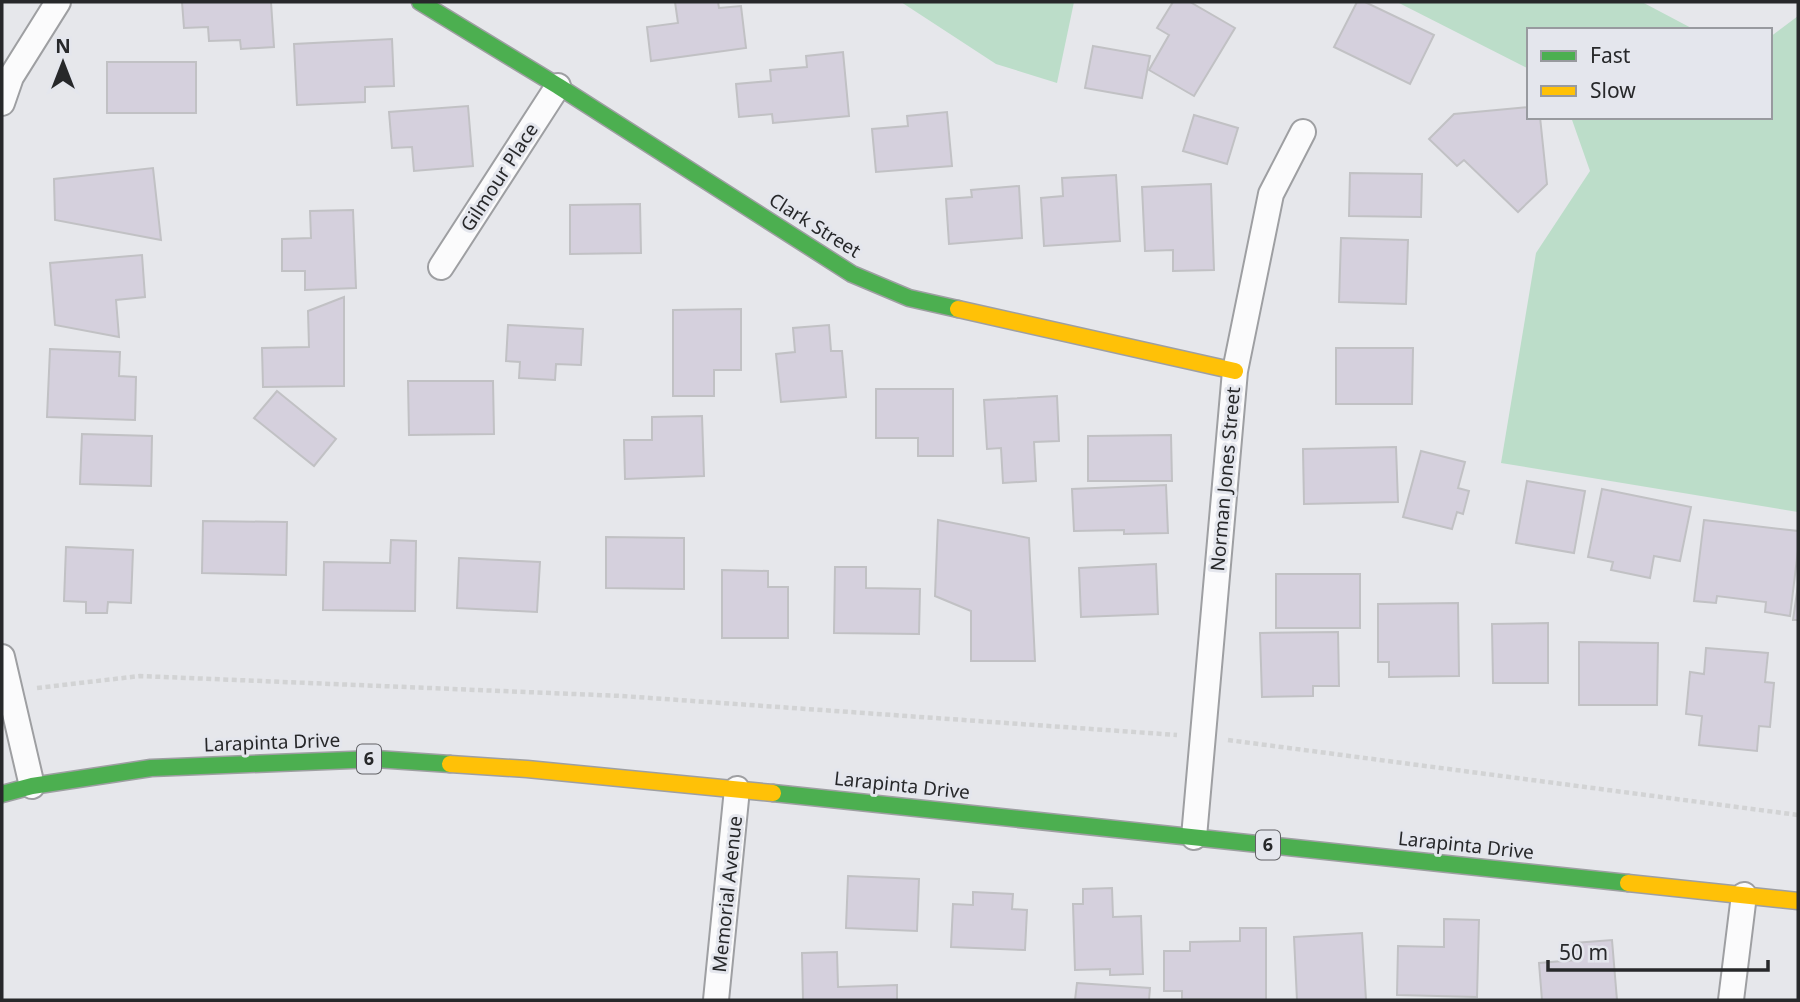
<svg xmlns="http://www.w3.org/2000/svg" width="1800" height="1002" viewBox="0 0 1800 1002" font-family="'Noto Sans',sans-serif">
	<rect width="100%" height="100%" fill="#e6e7eb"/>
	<g fill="#bcddc9">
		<path d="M901,2H1074L1057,83L996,64Z"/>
		<path d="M1397,2H1642L1695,30H1529V69Z"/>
		<path d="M1798,16V512L1501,463L1536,253L1590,171L1571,117H1770V37Z"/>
	</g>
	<g fill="#d5d0dd" stroke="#c1c1c4" stroke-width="2">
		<path d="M182,2H271L274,47L241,49L240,40L209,41L208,27L184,28Z"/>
		<path d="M675,2H718L719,8L741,6L746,48L651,61L647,27L678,23Z"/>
		<path d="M1173,2H1190L1235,28L1194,96L1149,70L1169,35L1157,28Z"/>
		<path d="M1357,2H1365L1434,35L1410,84L1334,47Z"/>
		<path d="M392,39L394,86L365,87V102L297,105L294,44Z"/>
		<path d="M1093,46L1150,56L1142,98L1085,88Z"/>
		<path d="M843,52L849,116L773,123L772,114L739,117L736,84L771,81L770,70L807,67L806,56Z"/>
		<rect x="107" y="62" width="89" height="51"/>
		<path d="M468,106L473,166L414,171L412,147L392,148L389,112Z"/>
		<path d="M1529,107V117H1540L1547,184L1518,212L1464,160L1457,166L1429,139L1454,114Z"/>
		<path d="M947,112L952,166L876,172L872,129L908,126L907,116Z"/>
		<path d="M1194,115L1238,128L1227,164L1183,151Z"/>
		<path d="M153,168L161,240L55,220L54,179Z"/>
		<path d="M1350,173L1422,174L1421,217L1349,216Z"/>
		<path d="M1116,175L1120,241L1044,246L1041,198L1063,196L1062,178Z"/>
		<path d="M1211,184L1214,270L1173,271V250L1145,251L1142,187Z"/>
		<path d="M1019,186L1022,238L949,244L946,199L972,197L971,190Z"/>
		<path d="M640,204L641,253L570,254V205Z"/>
		<path d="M353,210L356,288L305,290V271H282V239L311,238L310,211Z"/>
		<path d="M1341,238L1408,240L1406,304L1339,302Z"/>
		<path d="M142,255L145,297L116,300L119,337L55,325L50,263Z"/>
		<path d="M344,297V386L263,387L262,348L309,347L308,311Z"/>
		<path d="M741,309V370H714V396H673V310Z"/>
		<path d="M508,325L583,329L581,365L556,364L555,380L519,378L520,362L506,361Z"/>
		<path d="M829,325L831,351H842L846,397L781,402L776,354L795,352L793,328Z"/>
		<path d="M1336,348H1413L1412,404H1336Z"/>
		<path d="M50,349L120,352L119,376L136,377L135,420L47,417Z"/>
		<path d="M408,381H493L494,434L409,435Z"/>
		<path d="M876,389H953V456H918V438H876Z"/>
		<path d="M277,391L336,439L314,466L254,418Z"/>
		<path d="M1057,396L1059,441L1034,442L1036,481L1003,483L1001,448L987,449L984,400Z"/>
		<path d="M702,416L704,476L625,479L624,440H652V417Z"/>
		<path d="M82,434L152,436L151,486L80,484Z"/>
		<path d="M1171,435L1172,481H1088V436Z"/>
		<path d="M1396,447L1398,502L1304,504L1303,449Z"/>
		<path d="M1421,451L1465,462L1458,488L1469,491L1463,514L1457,512L1452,529L1403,517Z"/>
		<path d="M1527,481L1585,491L1574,553L1516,543Z"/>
		<path d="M1166,485L1168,533L1124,534V530L1074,531L1072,489Z"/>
		<path d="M1602,489L1691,507L1680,561L1654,556L1650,578L1611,570L1613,562L1588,557Z"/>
		<path d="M938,520L1029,538L1035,661H971V611L935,596Z"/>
		<path d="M1704,520L1798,531V550L1790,616L1765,612L1766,602L1717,596L1716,603L1694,601Z"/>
		<path d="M203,521L287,522L286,575L202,573Z"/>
		<path d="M606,537L684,538V589L606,588Z"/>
		<path d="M391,540L416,541L415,611L323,610L324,562L390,563Z"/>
		<path d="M66,547L133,550L131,603L108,602L107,613H86V602L64,601Z"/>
		<path d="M459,558L540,562L537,612L457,608Z"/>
		<path d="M1156,564L1158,614L1081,617L1079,568Z"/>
		<path d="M835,567H866V588L920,589L919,634L834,633Z"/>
		<path d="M722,570L768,571V587H788V638H722Z"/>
		<rect x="1276" y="574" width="84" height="54"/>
		<path d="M1798,585V620H1793Z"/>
		<path d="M1458,603L1459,676L1389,677V662H1378V604Z"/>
		<path d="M1548,623V683H1493L1492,624Z"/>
		<path d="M1338,632L1339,686H1313V696L1262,697L1260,633Z"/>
		<path d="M1579,642L1658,643L1657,705H1579Z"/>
		<path d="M1706,648L1768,653L1765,682L1774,683L1770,727L1759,726L1757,751L1699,745L1702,716L1686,714L1690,672L1704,674Z"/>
		<path d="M848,876L919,879L917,931L846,928Z"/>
		<path d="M1112,888L1113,917L1141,916L1143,974L1110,975V969L1075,970L1073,904H1083V889Z"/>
		<path d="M973,892L1013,894L1012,909L1027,910L1025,950L951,947L953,904L973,905Z"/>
		<path d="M1444,919L1479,920L1477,997L1397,995L1398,946L1444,947Z"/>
		<path d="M1240,928H1266V1000L1182,999V991H1164V951H1190V942L1240,941Z"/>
		<path d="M1362,933L1366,1000H1297L1294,937Z"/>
		<path d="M1612,940L1617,1000H1542L1539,963L1575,960L1574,943Z"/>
		<path d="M837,952L838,987L897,985V1000H803L802,953Z"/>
		<path d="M1077,983L1150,988L1149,1000H1075Z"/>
	</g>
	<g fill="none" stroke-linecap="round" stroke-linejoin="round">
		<g stroke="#9e9fa2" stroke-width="28">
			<g id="street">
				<path d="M2,103L11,77L58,2"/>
				<path d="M441,267L558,86"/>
				<path d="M2,657L32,786"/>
				<path d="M1194,837L1235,371L1271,194L1303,132"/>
				<path d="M716,1000L737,789"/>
				<path d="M1731,1000L1744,895"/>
			</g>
		</g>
		<g stroke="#9e9fa2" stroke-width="19">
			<g id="fast">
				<path d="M420,2L558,86L852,274L909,298L958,309"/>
				<path d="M773,793L1628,883"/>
				<path d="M2,794L32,786L151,768L376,759L450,764"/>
			</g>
		</g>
		<g stroke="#9e9fa2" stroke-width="19">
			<g id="slow">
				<path d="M958,309L1235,371"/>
				<path d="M450,764L527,769L773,793"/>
				<path d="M1628,883L1798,901"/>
			</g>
		</g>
		<g stroke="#d2d3d4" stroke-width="4.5" stroke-dasharray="5 3.5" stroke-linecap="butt">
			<path d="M37,688L140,676L622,696L1177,735"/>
			<path d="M1228,740L1798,815"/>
		</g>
		<use href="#street" stroke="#fbfbfc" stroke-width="24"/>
		<use href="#fast" stroke="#4caf50" stroke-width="16"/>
		<use href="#slow" stroke="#ffc107" stroke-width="16"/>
	</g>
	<g text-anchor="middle" stroke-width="6" stroke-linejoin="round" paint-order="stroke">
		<g fill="#e4e6ed" stroke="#606164" stroke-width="2">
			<rect x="357" y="744.5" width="24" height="29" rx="5"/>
			<rect x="1256" y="830.5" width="24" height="29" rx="5"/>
		</g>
		<g font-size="18" font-weight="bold" fill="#27282a">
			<text x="369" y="765">6</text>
			<text x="1268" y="851">6</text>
		</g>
		<g font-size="19" fill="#27282a" stroke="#e4e6ed">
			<text transform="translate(499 177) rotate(-57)" y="7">Gilmour Place</text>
			<text transform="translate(815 225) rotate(32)" y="7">Clark Street</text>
			<text transform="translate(1225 479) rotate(-85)" y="7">Norman Jones Street</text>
			<text transform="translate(272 742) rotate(-2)" y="7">Larapinta Drive</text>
			<text transform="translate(902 785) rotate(6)" y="7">Larapinta Drive</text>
			<text transform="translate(1466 845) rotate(6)" y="7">Larapinta Drive</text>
			<text transform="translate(727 894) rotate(-84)" y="7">Memorial Avenue</text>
		</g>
	</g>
	<rect width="1800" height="1002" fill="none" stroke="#27282a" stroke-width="7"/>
	<rect x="1527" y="28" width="245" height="91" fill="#e4e6ed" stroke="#989a9f" stroke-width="2"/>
	<rect x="1541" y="51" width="35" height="10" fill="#4caf50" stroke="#989a9f" stroke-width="2"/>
	<text x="1590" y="63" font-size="21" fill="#27282a">Fast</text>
	<rect x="1541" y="86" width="35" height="10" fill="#ffc107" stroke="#989a9f" stroke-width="2"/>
	<text x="1590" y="98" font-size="21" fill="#27282a">Slow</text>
	<g transform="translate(63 63)" stroke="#e4e6ed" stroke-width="5" paint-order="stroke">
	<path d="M0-5L12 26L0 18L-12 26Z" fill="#27282a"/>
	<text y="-10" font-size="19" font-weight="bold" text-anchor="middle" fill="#27282a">N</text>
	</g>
	<path d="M1548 960v10h220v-10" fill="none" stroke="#27282a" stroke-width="3.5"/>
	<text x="1559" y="960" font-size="21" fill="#27282a" stroke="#e4e6ed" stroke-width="5" paint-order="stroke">50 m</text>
</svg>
